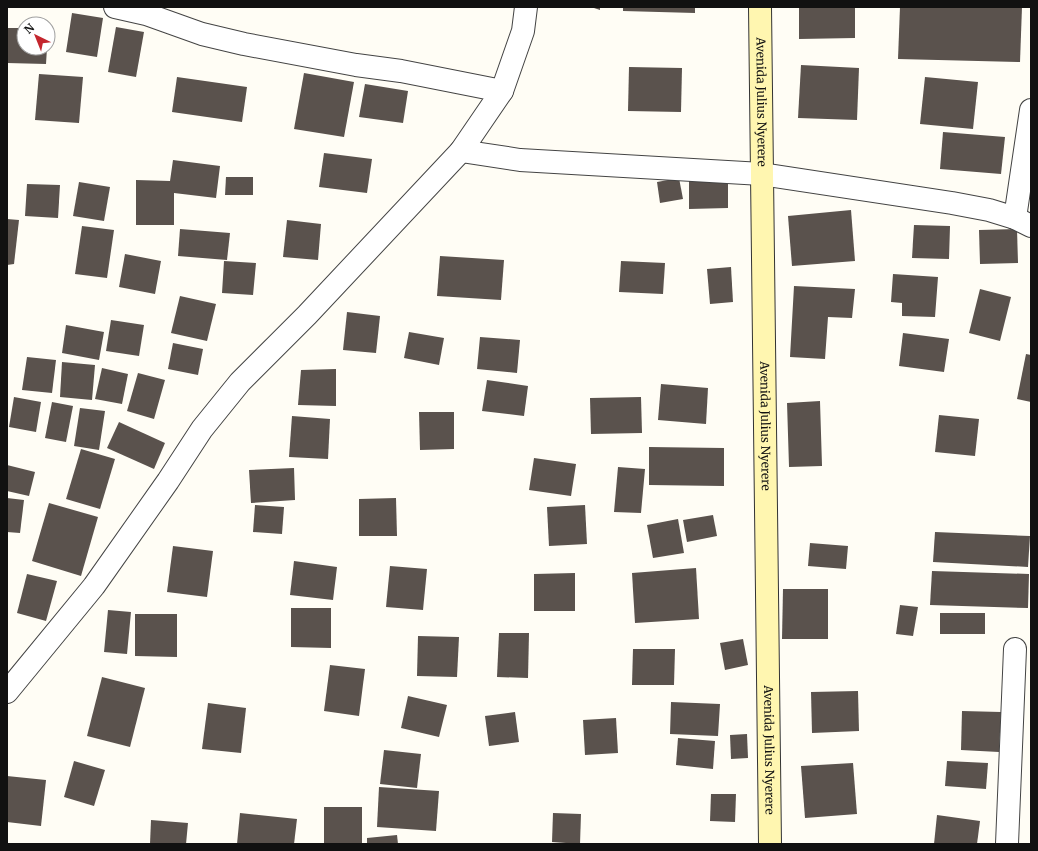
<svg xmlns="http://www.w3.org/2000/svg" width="1038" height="851" viewBox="0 0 1038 851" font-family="Merriweather,serif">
	<rect width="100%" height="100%" fill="#fffdf5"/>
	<g fill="#5a524d">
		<path d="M591,7H600V10Z"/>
		<path d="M623,7H695V13L623,11Z"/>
		<path d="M799,7H855V38L799,39Z"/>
		<path d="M900,7H1022L1020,62L898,59Z"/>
		<path d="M72,13L103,18L97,57L66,52Z"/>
		<path d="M116,27L144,32L136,77L108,72Z"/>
		<path d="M7,28H24V48H47L46,64L7,63Z"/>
		<path d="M801,65L859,68L857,120L798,118Z"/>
		<path d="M629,67L682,68L681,112L628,111Z"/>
		<path d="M304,73L354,82L344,137L294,129Z"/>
		<path d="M39,74L83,77L79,123L35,120Z"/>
		<path d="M177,77L247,87L242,122L172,112Z"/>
		<path d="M925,77L978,82L973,129L920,124Z"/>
		<path d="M365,84L408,91L403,123L359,117Z"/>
		<path d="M943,132L1005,137L1001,174L940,169Z"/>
		<path d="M324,153L372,159L367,193L319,187Z"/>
		<path d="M173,160L220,166L216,198L174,193V225H136V180L170,181Z"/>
		<path d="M226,177H253V195H225Z"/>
		<path d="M728,177V208L689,209V178Z"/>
		<path d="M679,178L683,199L660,203L657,182Z"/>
		<path d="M79,182L110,187L104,221L73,216Z"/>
		<path d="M27,184L60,185L58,218L25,216Z"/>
		<path d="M851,210L855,261L792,266L788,216Z"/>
		<path d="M7,219L19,220L14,264L7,265Z"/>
		<path d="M287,220L321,224L318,260L283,257Z"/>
		<path d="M914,225L950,226L949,259L912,258Z"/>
		<path d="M82,226L114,230L107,278L75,274Z"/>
		<path d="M180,229L230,233L227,260L178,256Z"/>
		<path d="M1017,229L1018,263L980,264L979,230Z"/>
		<path d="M125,254L161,261L155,294L119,287Z"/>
		<path d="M440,256L504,260L501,300L437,296Z"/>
		<path d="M224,261L256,263L253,295L222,293Z"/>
		<path d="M621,261L665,263L663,294L619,292Z"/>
		<path d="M731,267L733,302L710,304L707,269Z"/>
		<path d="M893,274L938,277L935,317L902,316V303L891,302Z"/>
		<path d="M794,286L855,289L852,318L828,317L825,359L790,357Z"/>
		<path d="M980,289L1011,297L1000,341L969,333Z"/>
		<path d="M180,296L216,304L207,341L171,333Z"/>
		<path d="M347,312L380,316L376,353L343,350Z"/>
		<path d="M111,320L144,325L139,356L106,351Z"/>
		<path d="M66,325L104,332L99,360L62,353Z"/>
		<path d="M409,332L444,338L439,365L404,358Z"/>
		<path d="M903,333L949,339L944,372L899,366Z"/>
		<path d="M480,337L520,340L517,373L477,369Z"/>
		<path d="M173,343L203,349L198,375L168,369Z"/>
		<path d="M1026,354L1031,355V402L1017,399Z"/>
		<path d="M27,357L56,360L52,393L22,390Z"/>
		<path d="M62,362L95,365L92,400L60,397Z"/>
		<path d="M102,368L128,374L122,404L95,399Z"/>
		<path d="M336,369V406L298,405L301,370Z"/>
		<path d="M138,373L165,380L154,419L127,411Z"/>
		<path d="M487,380L528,386L524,416L482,411Z"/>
		<path d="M661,384L708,388L706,424L658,420Z"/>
		<path d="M14,397L41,402L36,432L9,427Z"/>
		<path d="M641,397L642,433L591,434L590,398Z"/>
		<path d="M820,401L822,466L789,467L787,403Z"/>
		<path d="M52,402L73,406L66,442L45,438Z"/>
		<path d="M80,408L105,411L99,450L74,446Z"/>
		<path d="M419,412H454V449L420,450Z"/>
		<path d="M939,415L979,419L975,456L935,452Z"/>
		<path d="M292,416L330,419L328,459L289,457Z"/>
		<path d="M119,422L165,443L154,469L107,448Z"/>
		<path d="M649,447L724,448V486L649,485Z"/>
		<path d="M81,449L115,459L100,509L66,499Z"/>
		<path d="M534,458L576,464L571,496L529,490Z"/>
		<path d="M7,465L35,472L29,496L7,491Z"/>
		<path d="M618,467L645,469L641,513L614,512Z"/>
		<path d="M294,468L295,500L251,503L249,470Z"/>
		<path d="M7,498L24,500L20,533L7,532Z"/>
		<path d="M396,498L397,536H359V499Z"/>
		<path d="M49,503L98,517L81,576L32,561Z"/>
		<path d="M255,505L284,507L282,534L253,532Z"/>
		<path d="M585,505L587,544L549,546L547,507Z"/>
		<path d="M713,515L717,536L687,542L683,520Z"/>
		<path d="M678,519L684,553L653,558L647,525Z"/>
		<path d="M935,532L1030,536L1028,567L933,562Z"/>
		<path d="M810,543L848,546L846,569L808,566Z"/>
		<path d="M173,546L213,551L207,597L167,592Z"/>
		<path d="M294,561L337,567L333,600L290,595Z"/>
		<path d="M390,566L427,569L423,610L386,607Z"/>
		<path d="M696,568L699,619L635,623L632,573Z"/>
		<path d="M932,571L1029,574L1028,608L930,605Z"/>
		<path d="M575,573V611H534V574Z"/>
		<path d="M27,574L57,581L46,621L17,613Z"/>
		<path d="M783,589H828V639H782Z"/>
		<path d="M900,605L918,607L913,636L896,634Z"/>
		<path d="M291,608H331V648L291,647Z"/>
		<path d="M108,610L131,612L127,654L104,652Z"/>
		<rect x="940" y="613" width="45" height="21"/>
		<path d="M135,614H177V657L135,656Z"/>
		<path d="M499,633H529L528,678L497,677Z"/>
		<path d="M418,636L459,637L457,677L417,676Z"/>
		<path d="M743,639L748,665L725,670L720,643Z"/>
		<path d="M633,649H675L674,685H632Z"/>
		<path d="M330,665L365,669L359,716L324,711Z"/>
		<path d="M102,677L145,688L130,747L87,736Z"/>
		<path d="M858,691L859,731L812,733L811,692Z"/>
		<path d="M408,696L447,705L439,737L401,728Z"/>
		<path d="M671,702L720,704L718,736L670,734Z"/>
		<path d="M208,703L246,708L241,753L202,749Z"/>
		<path d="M962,711L1001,712L999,752L961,750Z"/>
		<path d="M515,712L519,742L489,746L485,716Z"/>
		<path d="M616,718L618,753L585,755L583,720Z"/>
		<path d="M747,734L748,758L731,759L730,735Z"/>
		<path d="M678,738L715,741L713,769L676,765Z"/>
		<path d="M384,750L421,754L417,788L380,784Z"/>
		<path d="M74,761L105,770L94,806L64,797Z"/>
		<path d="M947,761L988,763L986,789L945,786Z"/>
		<path d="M853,763L857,814L805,818L801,766Z"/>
		<path d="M7,776L46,780L41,826L7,822Z"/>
		<path d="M379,787L439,791L436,831L377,827Z"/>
		<path d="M711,794H736L735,822L710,821Z"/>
		<rect x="324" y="807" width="38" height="37"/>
		<path d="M240,813L297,819L294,844H237Z"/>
		<path d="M553,813L581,814L580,844L552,842Z"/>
		<path d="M937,815L980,821L977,844H934Z"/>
		<path d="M151,820L188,823L186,844H150Z"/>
		<path d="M397,835L398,844H367V838Z"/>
	</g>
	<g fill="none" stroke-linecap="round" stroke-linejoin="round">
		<g stroke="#444" stroke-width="24">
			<g id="street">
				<path d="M115,7L146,14L202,34L244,44L356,65L401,71L502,91"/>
				<path d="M461,151L520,160L762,174L952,203L989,210L1015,218L1031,226"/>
				<path d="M1015,218L1031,110"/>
				<path d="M7,692L94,586L168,481L202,429L240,382L307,315L461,151L502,91L523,31L526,7"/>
				<path d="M1007,844L1015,649"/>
			</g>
		</g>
		<g stroke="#333" stroke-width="24">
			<g id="secondary">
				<path id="s1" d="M760,7L770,844"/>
			</g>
		</g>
		<use href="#street" stroke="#fff" stroke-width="22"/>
		<use href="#secondary" stroke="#fff6b0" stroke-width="22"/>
	</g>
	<g text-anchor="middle" stroke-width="4" stroke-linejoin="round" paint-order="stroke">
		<g font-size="12" fill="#111" stroke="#fff">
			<text dy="4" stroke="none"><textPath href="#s1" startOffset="95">Avenida Julius Nyerere</textPath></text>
			<text dy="4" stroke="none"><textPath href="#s1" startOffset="419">Avenida Julius Nyerere</textPath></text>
			<text dy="4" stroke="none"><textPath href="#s1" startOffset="743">Avenida Julius Nyerere</textPath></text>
		</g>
	</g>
	<rect width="1038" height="851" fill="none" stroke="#111111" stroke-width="16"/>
	<g transform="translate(36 36) rotate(317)"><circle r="19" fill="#ffffff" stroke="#a0a0a0"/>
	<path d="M0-3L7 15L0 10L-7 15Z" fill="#c4262e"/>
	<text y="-6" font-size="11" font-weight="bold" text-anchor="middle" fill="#111111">N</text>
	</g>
</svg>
